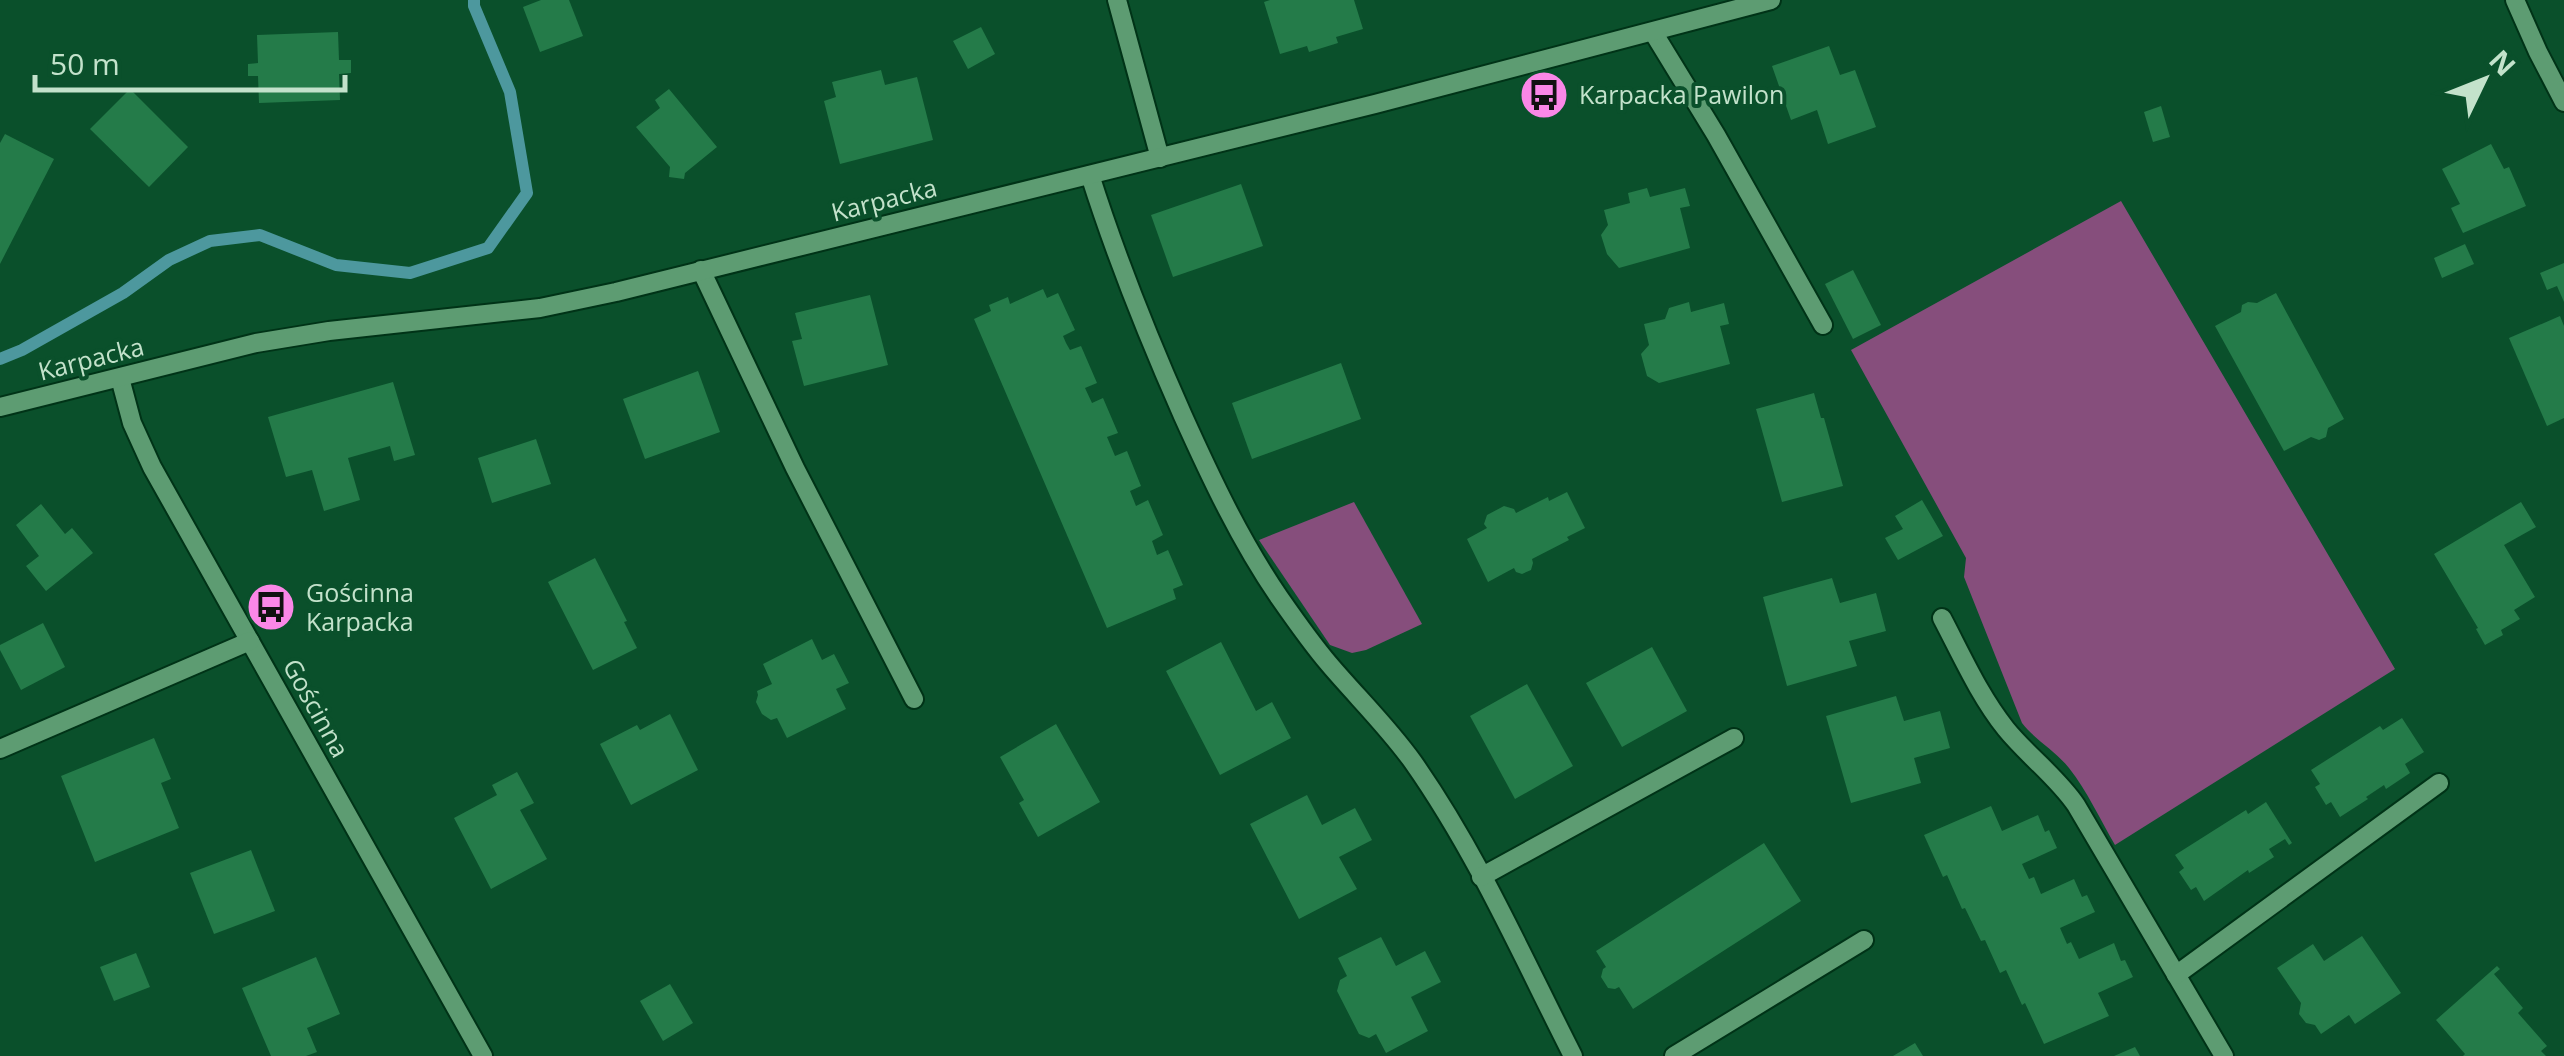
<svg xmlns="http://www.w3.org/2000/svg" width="2564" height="1056" viewBox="0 0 2564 1056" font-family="'Open Sans',sans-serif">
	<rect width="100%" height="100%" fill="#0a502b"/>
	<g fill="#864e7c">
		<path d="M2121,201L2395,669L2115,845C2100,819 2087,791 2069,768C2055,750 2036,741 2022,723L1964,577L1966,558L1851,350Z"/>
		<path d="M1354,502L1422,624L1366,650L1352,653L1330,645L1259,540Z"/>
	</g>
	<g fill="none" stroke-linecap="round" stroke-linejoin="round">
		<path stroke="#4d989e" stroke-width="12" d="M0,359L22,350L123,293L169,260L210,241L260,235L336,265L410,273L488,248L527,193L510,92L474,6V0"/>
	</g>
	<g fill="#247b49">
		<path d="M541,0H569L583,36L540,52L523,7Z"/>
		<path d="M1270,0H1354L1363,29L1336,37L1338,43L1309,52L1307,46L1280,54L1264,2Z"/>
		<path d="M981,27L995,54L968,69L953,41Z"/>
		<path d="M338,32L339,60H351V73L339,74L340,100L259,103L258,76H248V64L258,63L257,35Z"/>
		<path d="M1829,46L1840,75L1855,70L1876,127L1828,144L1817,110L1791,120L1772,66Z"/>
		<path d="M881,70L885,85L917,77L933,140L840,164L824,101L836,97L832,82Z"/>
		<path d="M130,89L188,147L149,187L90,129Z"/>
		<path d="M669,89L717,147L685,173L684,179L669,177L670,167L636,127L660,108L655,100Z"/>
		<path d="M2161,106L2170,137L2153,142L2144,112Z"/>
		<path d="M5,134L54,159L0,264V143Z"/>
		<path d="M2491,144L2504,169L2509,167L2526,206L2463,233L2451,208L2460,204L2442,169Z"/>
		<path d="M1241,184L1263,246L1173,277L1151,215Z"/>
		<path d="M1647,188L1650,197L1685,188L1690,206L1680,208L1690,248L1619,268L1607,254L1601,235L1608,225L1604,210L1630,203L1628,193Z"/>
		<path d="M2465,244L2474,264L2442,278L2434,258Z"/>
		<path d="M2564,263V302L2557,286L2547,290L2540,273Z"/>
		<path d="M1853,270L1881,325L1853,339L1825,284Z"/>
		<path d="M1043,289L1047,298L1058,293L1075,330L1063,336L1066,343L1070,350L1081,346L1097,383L1085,388L1092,403L1103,398L1118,433L1107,437L1115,456L1127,451L1141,486L1130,491L1136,506L1148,500L1163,535L1152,541L1157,555L1168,550L1183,585L1173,589L1176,599L1107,628L974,319L991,311L989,305L1008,297L1010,304Z"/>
		<path d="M2276,293L2344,419L2328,428L2326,437L2319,440L2311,437L2284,451L2215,326L2241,312L2242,305L2248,302L2257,303Z"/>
		<path d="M870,295L888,365L804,386L792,341L802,339L795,313Z"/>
		<path d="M1689,302L1691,312L1724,303L1729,324L1720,326L1730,364L1659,383L1647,376L1641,354L1649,345L1644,324L1665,319L1669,308Z"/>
		<path d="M2560,316L2564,326V418L2547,426L2509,338Z"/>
		<path d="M1341,363L1361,419L1252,459L1232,403Z"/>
		<path d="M698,371L720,432L645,459L623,399Z"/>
		<path d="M393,382L415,455L394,461L390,446L348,458L360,500L324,511L312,470L286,477L268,417Z"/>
		<path d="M1814,393L1821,418H1824L1843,486L1782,502L1756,409Z"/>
		<path d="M536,439L551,484L492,503L478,458Z"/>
		<path d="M1567,492L1585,528L1567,537L1569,540L1532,559L1533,563L1531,570L1522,574L1516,572L1514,568L1488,582L1467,539L1487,528L1484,524L1487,515L1504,506L1514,509L1516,513L1548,497L1549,501Z"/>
		<path d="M1922,500L1943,536L1898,560L1885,538L1903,529L1895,516Z"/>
		<path d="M2521,502L2536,527L2504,545L2535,597L2514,610L2520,619L2501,630L2503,635L2485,645L2476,629L2478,628L2434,554Z"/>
		<path d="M41,504L65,534L72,528L93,553L46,591L26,566L39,556L16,525Z"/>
		<path d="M595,558L627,621L624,622L637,648L593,670L548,582Z"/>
		<path d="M1832,578L1840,603L1876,593L1886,631L1849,641L1857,666L1787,686L1763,597Z"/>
		<path d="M43,623L65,667L21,690L0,650V645Z"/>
		<path d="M812,639L822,660L834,654L849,683L836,689L846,709L787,738L777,718L771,720L762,714L756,702L758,695L757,691L772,684L763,664Z"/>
		<path d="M1221,642L1256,711L1272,702L1291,738L1220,775L1166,671Z"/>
		<path d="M1652,647L1687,711L1622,747L1586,683Z"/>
		<path d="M1527,684L1573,766L1515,799L1470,716Z"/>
		<path d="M1896,696L1904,721L1940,711L1950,748L1914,758L1921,783L1851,803L1826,716Z"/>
		<path d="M670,714L698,770L631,805L600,744L637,725L640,730Z"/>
		<path d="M2402,718L2424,752L2405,764L2410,773L2386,789L2384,785L2366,797L2368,799L2340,817L2331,802L2326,805L2315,787L2320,784L2311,770L2380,726L2383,730Z"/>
		<path d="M1056,724L1100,802L1038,837L1019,803L1024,800L1000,757Z"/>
		<path d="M154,738L171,779L161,783L179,828L95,862L61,776Z"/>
		<path d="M517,772L534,803L520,810L547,859L491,889L454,818L497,795L492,785Z"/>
		<path d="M1307,795L1322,825L1355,808L1372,840L1339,857L1357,889L1299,919L1250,824Z"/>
		<path d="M2266,802L2292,843L2289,845L2285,839L2269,849L2274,857L2249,873L2248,870L2204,901L2196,887L2191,890L2179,872L2184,868L2175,855L2246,810L2248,814Z"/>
		<path d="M1991,806L2002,831L2038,815L2045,832L2049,830L2057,848L2022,864L2029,879L2034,877L2041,894L2074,879L2082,897L2087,895L2095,912L2060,928L2067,944L2071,942L2079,959L2114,943L2121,961L2125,960L2133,977L2098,993L2109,1016L2044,1044L2025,1003L2022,1005L2006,970L2000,973L1985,940L1981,941L1965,908L1962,909L1947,875L1943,877L1924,835Z"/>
		<path d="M1764,843L1801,901L1633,1009L1619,987L1615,989L1608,988L1601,977L1603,969L1606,967L1596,951Z"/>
		<path d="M251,850L275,911L214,934L190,873Z"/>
		<path d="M2362,936L2401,993L2355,1024L2349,1015L2321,1034L2315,1025L2306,1023L2299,1014L2301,1003L2277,968L2313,944L2324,961Z"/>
		<path d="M1381,937L1396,966L1425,951L1441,982L1411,997L1428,1031L1386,1053L1376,1034L1369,1038L1359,1034L1337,991L1340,980L1347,976L1338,958Z"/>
		<path d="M136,953L150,987L114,1001L100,967Z"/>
		<path d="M316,957L340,1014L307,1028L317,1052L306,1056H271L242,988Z"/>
		<path d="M2497,966L2500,969L2494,974L2523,1008L2518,1013L2547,1046L2541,1051L2546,1056H2463L2465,1054L2436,1020Z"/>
		<path d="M670,984L693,1023L663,1041L640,1001Z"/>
		<path d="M1915,1043L1923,1056H1893Z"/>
		<path d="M2135,1047L2140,1056H2114Z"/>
	</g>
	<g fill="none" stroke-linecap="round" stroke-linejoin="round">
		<g stroke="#003317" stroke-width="22">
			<g id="minor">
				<path d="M1117,0L1160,158"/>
				<path d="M2515,0L2538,52L2564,102"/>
				<path d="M1653,32L1716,135L1823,325"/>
				<path d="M1090,175C1116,257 1148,337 1183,416C1211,478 1240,540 1279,597C1295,620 1311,643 1329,664C1357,697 1388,727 1413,762C1477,853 1523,958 1573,1056"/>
				<path d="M701,270L795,468L914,699"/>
				<path d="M120,378L132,423L152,467L483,1056"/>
				<path d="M0,407L256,343L329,331L540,308L616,292L1375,104L1771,0"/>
				<path d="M1942,618C1962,656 1979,695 2006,729C2028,756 2056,776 2076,805L2224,1056"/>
				<path d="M0,749L250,641"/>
				<path d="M1481,877L1734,738"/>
				<path d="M2176,975L2439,783"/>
				<path d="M1674,1056L1864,940"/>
			</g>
		</g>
		<use href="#minor" stroke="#5d9c72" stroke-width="18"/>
	</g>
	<defs>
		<g id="bus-disc" transform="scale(2.5)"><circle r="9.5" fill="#fa87e7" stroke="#0a502b"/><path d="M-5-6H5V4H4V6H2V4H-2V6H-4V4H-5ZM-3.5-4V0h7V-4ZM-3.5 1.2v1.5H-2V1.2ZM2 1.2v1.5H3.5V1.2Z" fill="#111"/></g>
	</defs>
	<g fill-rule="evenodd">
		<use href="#bus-disc" x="1544" y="95"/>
		<use href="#bus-disc" x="271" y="607"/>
	</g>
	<g text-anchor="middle" stroke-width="8" stroke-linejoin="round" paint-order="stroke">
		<g font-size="25" fill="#c3e2cb" stroke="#0a502b" text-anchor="start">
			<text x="1579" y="104">Karpacka Pawilon</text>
			<text x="306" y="602">Gościnna<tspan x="306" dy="29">Karpacka</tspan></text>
		</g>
		<g font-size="25" fill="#c3e2cb" stroke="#0a502b">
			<text transform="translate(884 200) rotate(-14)" y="9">Karpacka</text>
			<text transform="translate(91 359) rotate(-14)" y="9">Karpacka</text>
			<text transform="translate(316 708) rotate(61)" y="9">Gościnna</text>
		</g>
	</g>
	<g transform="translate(2484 80) rotate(47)" stroke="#0a502b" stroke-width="8" paint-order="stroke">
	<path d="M0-8L18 38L0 25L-18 38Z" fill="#c3e2cb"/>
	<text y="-15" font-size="28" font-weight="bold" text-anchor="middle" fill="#c3e2cb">N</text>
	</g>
	<path d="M35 75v15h310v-15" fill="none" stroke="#c3e2cb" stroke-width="5"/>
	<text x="50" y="75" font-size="30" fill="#c3e2cb" stroke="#0a502b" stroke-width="8" paint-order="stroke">50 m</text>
</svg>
